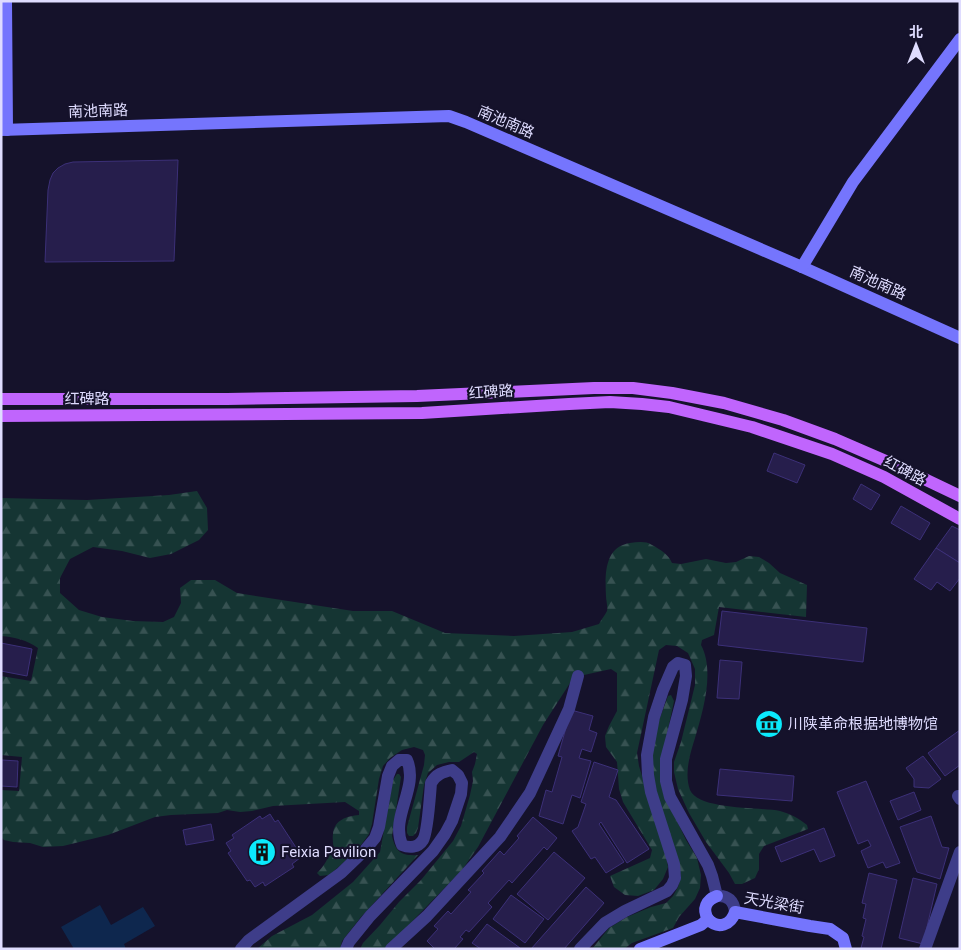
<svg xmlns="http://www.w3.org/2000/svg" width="961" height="950" viewBox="0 0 961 950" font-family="Roboto,'Noto Sans SC',sans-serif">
	<defs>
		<pattern id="forest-firs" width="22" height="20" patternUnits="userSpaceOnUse" patternTransform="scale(1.25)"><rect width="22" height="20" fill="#153533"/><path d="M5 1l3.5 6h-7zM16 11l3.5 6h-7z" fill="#375252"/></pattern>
	</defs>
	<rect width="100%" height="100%" fill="#15122b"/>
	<g fill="url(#forest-firs)">
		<path d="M197,491L207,508L208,530L199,540L171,554L150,558L122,551L93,547L70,559L60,578V593L79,610L102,617L133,621L163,622L174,617L181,603L180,588L191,580H215L237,593L353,611H392L445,633L514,636L572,632L599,624C601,620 605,615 607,611C608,607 606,600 606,596C605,575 604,547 630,543C638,542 646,541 652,545C661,550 668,554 672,563L681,564L706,559L726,563L736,562L749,556L759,557L769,563L780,573L807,585L806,617L719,607L714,635L702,640L701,645C715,671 703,711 695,738C690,754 684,773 690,790C698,810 760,807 780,811C791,814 798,818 807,825L808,829L764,846L759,854V869L755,878L742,884H735L729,873L706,842L689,813L678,789L674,772V762L681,742L695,685V669L688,653L677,646L666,645L659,650L637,753L639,766L666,855L668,867L663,879L654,890L638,896L625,895L614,887L610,876L650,858L652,850L623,802L619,789L617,762L606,747L605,736L609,726L617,711V673L611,669L584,675L570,683L543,725L478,847L462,870L395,939L384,949H360L363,943L380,925L399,902L421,880L453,841L461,826L470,795L473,781L472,772L475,764L477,754L474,752L459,762H449L437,765L428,773L424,785L418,828L416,833L413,836H409L407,833V827L424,765L425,755L423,750L414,747L402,750L390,758L383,766L379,779L372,824L369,834L361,845L343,863L329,875L320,876L317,873C325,866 327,858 333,850C334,845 332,840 333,834C334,820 347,816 359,815V811L345,802L273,806L252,811L240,812L227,810L218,813L171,815L155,817L108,835L63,846L43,847L30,843L13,842L4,840L1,837V790L19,791L22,757L1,755V676L31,681L38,648C27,640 15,637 1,636V498L87,500L169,495Z"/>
		<path d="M671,695L674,701L662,758L666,798L686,840L697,858L701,875L700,888L695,899L679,917L673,928L632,943L624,949H592L609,928L627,917L651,907L666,903L673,896L678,887L681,876L652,782L651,760L657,726L668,696Z"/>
		<path d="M397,774H399L401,777L392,836C396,853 402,856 418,855L361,917L342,941L340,949H257L272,936L312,915L353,882L380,852L393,780Z"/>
	</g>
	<path fill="#0e274e" d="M100,905L111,925L143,907L155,926L124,944L126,949H74L61,927Z"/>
	<g fill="#261e4c" stroke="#3c3078">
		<path d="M178,160L174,261L45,262L48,190L50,180L53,173L58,168L65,164L73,162Z"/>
		<path d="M774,453L805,465L797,483L767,471Z"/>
		<path d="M861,484L880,495L871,510L853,499Z"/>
		<path d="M901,506L930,523L920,540L891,523Z"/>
		<path d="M952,526L960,530V563L936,548Z"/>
		<path d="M936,548L960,563V578L950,591L937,582L931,590L914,579Z"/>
		<path d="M722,611L867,628L863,662L718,645Z"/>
		<path d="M1,643L32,649L27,676L1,671Z"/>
		<path d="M720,660L742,662L739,699L717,698Z"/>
		<path d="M571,710L593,716L589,730L597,733L591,752L582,749L579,758L591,761L580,798L572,795L563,824L539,816L546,790L552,792L562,757L558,756Z"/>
		<path d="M960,730V765L945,776L928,753Z"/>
		<path d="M923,756L941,779L929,788L914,787V779L906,768Z"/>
		<path d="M2,760L18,761L17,787L1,786Z"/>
		<path d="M594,762L618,770L609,797L616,800L649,849L627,863L601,822L599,824L624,862L606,873L595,857L591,859L572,831L578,827L586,804L581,802Z"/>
		<path d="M720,769L794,776L792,801L717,795Z"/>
		<path d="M866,781L900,863L886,868L883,862L868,868L861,851L871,846L868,840L858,844L837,792Z"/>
		<path d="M914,792L921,810L898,820L890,801Z"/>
		<path d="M270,814L275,822L278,820L297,849L294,851L300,858L292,864L294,867L265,886L263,882L255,887L250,880L247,881L228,853L231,851L226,843L234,838L232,835L260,816L262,819Z"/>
		<path d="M931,816L942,847L949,848L940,879L917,872L900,827Z"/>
		<path d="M533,817L557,838L547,850L544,847L512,883L509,880L488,903L492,907L469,932L466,930L460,937L463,939L454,949H435L427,941L438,929L434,926L448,911L451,914L471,892L468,890L484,873L482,871L500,851L504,855L519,838L517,836Z"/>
		<path d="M211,824L214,840L186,845L183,830Z"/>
		<path d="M824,828L835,856L820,862L814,849L781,862L775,847Z"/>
		<path d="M554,852L585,878L548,920L517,894Z"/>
		<path d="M869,873L897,880L881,949L861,948L864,937L862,936L866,919L863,918L866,904L862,903Z"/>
		<path d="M913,878L937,884L923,944L899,938Z"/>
		<path d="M586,887L604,903L564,949H531Z"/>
		<path d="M511,895L544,919L525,943L493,919Z"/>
		<path d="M487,924L520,948L481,949L472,943Z"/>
	</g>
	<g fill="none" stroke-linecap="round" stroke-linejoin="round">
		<g stroke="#3e3d89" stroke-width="12">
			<path d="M958,796L960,799"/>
			<path d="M241,949L249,940L341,873L365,850L375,838L379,827L388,776L392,766L399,760H407C419,788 390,816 402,845C409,848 418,848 423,840C428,832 430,794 431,783C436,774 443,772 452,770L458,775L462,783L461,794L452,821L445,834L433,851L370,916L349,942L346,949"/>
			<path d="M391,949L427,916L500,837L530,793L569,709L578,676"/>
			<path d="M580,949L605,923L625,911L667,891L672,885L675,878L674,864L651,792L648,775L647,755L654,717L663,690L673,667L678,663L685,665L686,676L682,700L666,759V781L670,797L708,865L712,876L717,896C728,895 734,901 735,912"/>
			<path d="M925,949L960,852"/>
		</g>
		<g stroke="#7575fd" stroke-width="12">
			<path d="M6,1L7,130"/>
			<path d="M1,130L449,116L466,122L802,267L960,338"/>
			<path d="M802,267L853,182L960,39"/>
			<path d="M708,919C702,909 706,900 717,896"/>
			<path d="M640,949L701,925L708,919C718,930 731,925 735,912L810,926L830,929L843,938L846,949"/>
		</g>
		<g stroke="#c065fd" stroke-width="12">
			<path d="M1,399H227L417,396L594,388H633L672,393L724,403L783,420L835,439L895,465L960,496"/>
			<path d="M1,416L422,413L569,404L610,402L642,404L669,407L752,427L832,454L884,477L960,519"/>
		</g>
	</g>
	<defs>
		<g id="museum-disc" transform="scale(1.4375)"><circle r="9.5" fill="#0beafc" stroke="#15122b"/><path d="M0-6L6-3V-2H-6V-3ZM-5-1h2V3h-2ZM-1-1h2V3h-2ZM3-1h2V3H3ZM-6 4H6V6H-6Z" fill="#111"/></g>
		<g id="building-disc" transform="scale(1.4375)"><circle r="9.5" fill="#0beafc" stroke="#15122b"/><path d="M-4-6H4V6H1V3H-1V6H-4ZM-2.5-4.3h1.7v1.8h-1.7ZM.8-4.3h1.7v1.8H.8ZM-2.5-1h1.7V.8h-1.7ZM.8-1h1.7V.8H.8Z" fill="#111"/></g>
	</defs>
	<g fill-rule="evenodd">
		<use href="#museum-disc" x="769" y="724"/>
		<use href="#building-disc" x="262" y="852"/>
	</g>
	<g text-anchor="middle" stroke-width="4.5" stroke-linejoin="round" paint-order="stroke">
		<g font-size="15" fill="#dfdcff" stroke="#15122b">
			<text transform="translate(98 111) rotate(-2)" y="5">南池南路</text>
			<text transform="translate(506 122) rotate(23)" y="5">南池南路</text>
			<text transform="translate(878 283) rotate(24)" y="5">南池南路</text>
			<text transform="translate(491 392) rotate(-4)" y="5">红碑路</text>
			<text x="87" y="404">红碑路</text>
			<text transform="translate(905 471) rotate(28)" y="5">红碑路</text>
			<text transform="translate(774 903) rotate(10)" y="5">天光梁街</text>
		</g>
		<g font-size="15" fill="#dfdcff" stroke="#15122b" text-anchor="start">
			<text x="788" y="729">川陕革命根据地博物馆</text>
			<text x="281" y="857">Feixia Pavilion</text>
		</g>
	</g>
	<rect width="961" height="950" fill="none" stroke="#dfdcff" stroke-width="5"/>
	<g transform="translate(916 45)" stroke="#15122b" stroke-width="4" paint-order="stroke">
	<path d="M0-4L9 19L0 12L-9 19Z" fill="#dfdcff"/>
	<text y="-8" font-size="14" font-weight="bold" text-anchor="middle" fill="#dfdcff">北</text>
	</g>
</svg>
